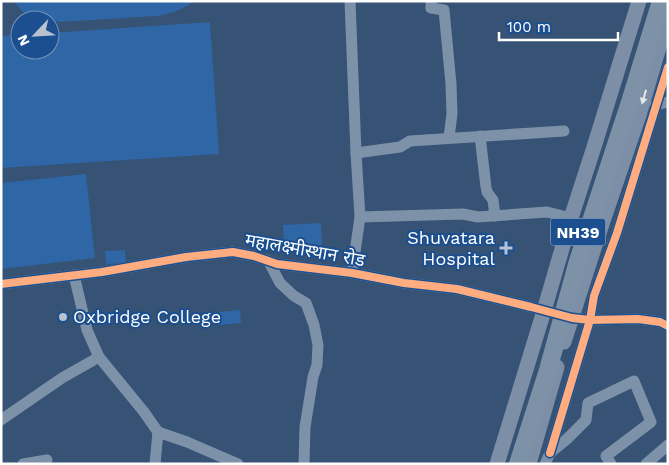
<svg xmlns="http://www.w3.org/2000/svg" width="669" height="465" viewBox="0 0 669 465" font-family="'Work Sans','Noto Sans Devanagari',sans-serif">
	<rect width="100%" height="100%" fill="#365274"/>
	<g fill="#2f66a5">
		<path d="M13,1H194C182,10 170,14 156,16L60,22L35,18L22,11Z"/>
		<path d="M210,22L219,154L1,168V36L20,35V50H50V33Z"/>
		<path d="M86,174L95,258L1,269V183Z"/>
		<path d="M321,223L322,245L284,247L283,225Z"/>
		<path d="M125,250L126,263L106,264L105,251Z"/>
		<path d="M240,310L241,323L220,325L219,312Z"/>
	</g>
	<g fill="none" stroke-linecap="round" stroke-linejoin="round">
		<g stroke="#7d92a8" stroke-width="11">
			<path d="M350,1L356,153L360,217L352,273"/>
			<path d="M431,1V8L444,10L451,84L452,114L449,137"/>
			<path d="M655,105L668,102"/>
			<path d="M480,136L486,187L487,192L493,200L495,216"/>
			<path d="M356,153L400,147L410,141L564,131"/>
			<path d="M360,217L463,214L478,217L547,212L571,218"/>
			<path d="M267,260L269,262L280,283L294,296L306,303L314,325L318,345L317,365L313,377L305,427L304,464"/>
			<path d="M74,275L87,330L99,357L144,412L158,432L187,442L238,464"/>
			<path d="M1,284L102,272L186,257L233,252L254,256L277,264L352,273L404,283L457,289L531,307L572,318L590,320L638,319L660,322L668,326"/>
			<path d="M1,420L62,378L99,357"/>
			<path d="M550,453L590,320L594,296L617,233L668,67"/>
			<path d="M23,464L47,460"/>
			<path d="M155,464L158,432"/>
			<path d="M545,464L550,453L567,439L586,420L588,403L634,381L651,422L606,456L611,464"/>
			<path d="M646,464L668,445"/>
		</g>
		<g stroke="#7d8ea7" stroke-width="15">
			<path d="M564,342L598,236L639,115L668,17"/>
			<path d="M497,464L543,314L571,218L594,147L639,1"/>
			<path d="M529,464L557,367"/>
		</g>
		<path stroke="#7e92a7" stroke-width="18" d="M518,464L548,370L578,261L630,102L661,1"/>
		<g stroke="#1b4f8f" stroke-width="11">
			<g id="cycleway">
				<path d="M1,284L102,272L186,257L233,252L254,256L277,264L352,273L404,283L457,289L531,307L572,318L590,320L638,319L660,322L668,326"/>
				<path d="M550,453L590,320L594,296L617,233L668,67"/>
			</g>
		</g>
		<use href="#cycleway" stroke="#ffac80" stroke-width="8"/>
	</g>
	<defs><path id="oneway-solid" d="M-6-.8H1V-3.2L6.5 0L1 3.2V.8H-6Z" transform="scale(1.25)"/></defs>
	<use fill="#e5e8ed" href="#oneway-solid" transform="translate(644 97) rotate(106)"/>
	<g fill="#b9c2ce" stroke="#1b4f8f" stroke-width="2">
		<path d="M503.5 240.5h5v5h5v5h-5v5h-5v-5h-5v-5h5z"/>
		<circle cx="63" cy="317" r="5"/>
	</g>
	<g text-anchor="middle" stroke-width="4" stroke-linejoin="round" paint-order="stroke">
		<rect fill="#1b4f8f" stroke="#bbcadd" stroke-width="1" x="550.5" y="218.5" width="55" height="27" rx="4"/>
		<g font-size="16" font-weight="bold" fill="#fff">
			<text x="578" y="238">NH39</text>
		</g>
		<g font-size="18" fill="#fff" stroke="#1b4f8f" text-anchor="end">
			<text x="495" y="244">Shuvatara<tspan x="495" dy="21">Hospital</tspan></text>
			<text x="73" y="323" text-anchor="start">Oxbridge College</text>
		</g>
		<g font-size="18" fill="#fff" stroke="#1b4f8f">
			<text transform="translate(305 250) rotate(10)" y="6">महालक्ष्मीस्थान रोड</text>
		</g>
	</g>
	<rect width="669" height="465" fill="none" stroke="#ffffff" stroke-width="5"/>
	<g transform="translate(35 35) rotate(245)"><circle r="24" fill="#1b4f8f" stroke="#7695bc"/>
	<path d="M0-4L9 19L0 12L-9 19Z" fill="#b9c2ce"/>
	<text y="-8" font-size="14" font-weight="bold" text-anchor="middle" fill="#ffffff">N</text>
	</g>
	<path d="M499 32v8h119v-8" fill="none" stroke="#ffffff" stroke-width="2.5"/>
	<text x="507" y="32" font-size="15" fill="#ffffff" stroke="#1b4f8f" stroke-width="4" paint-order="stroke">100 m</text>
</svg>
